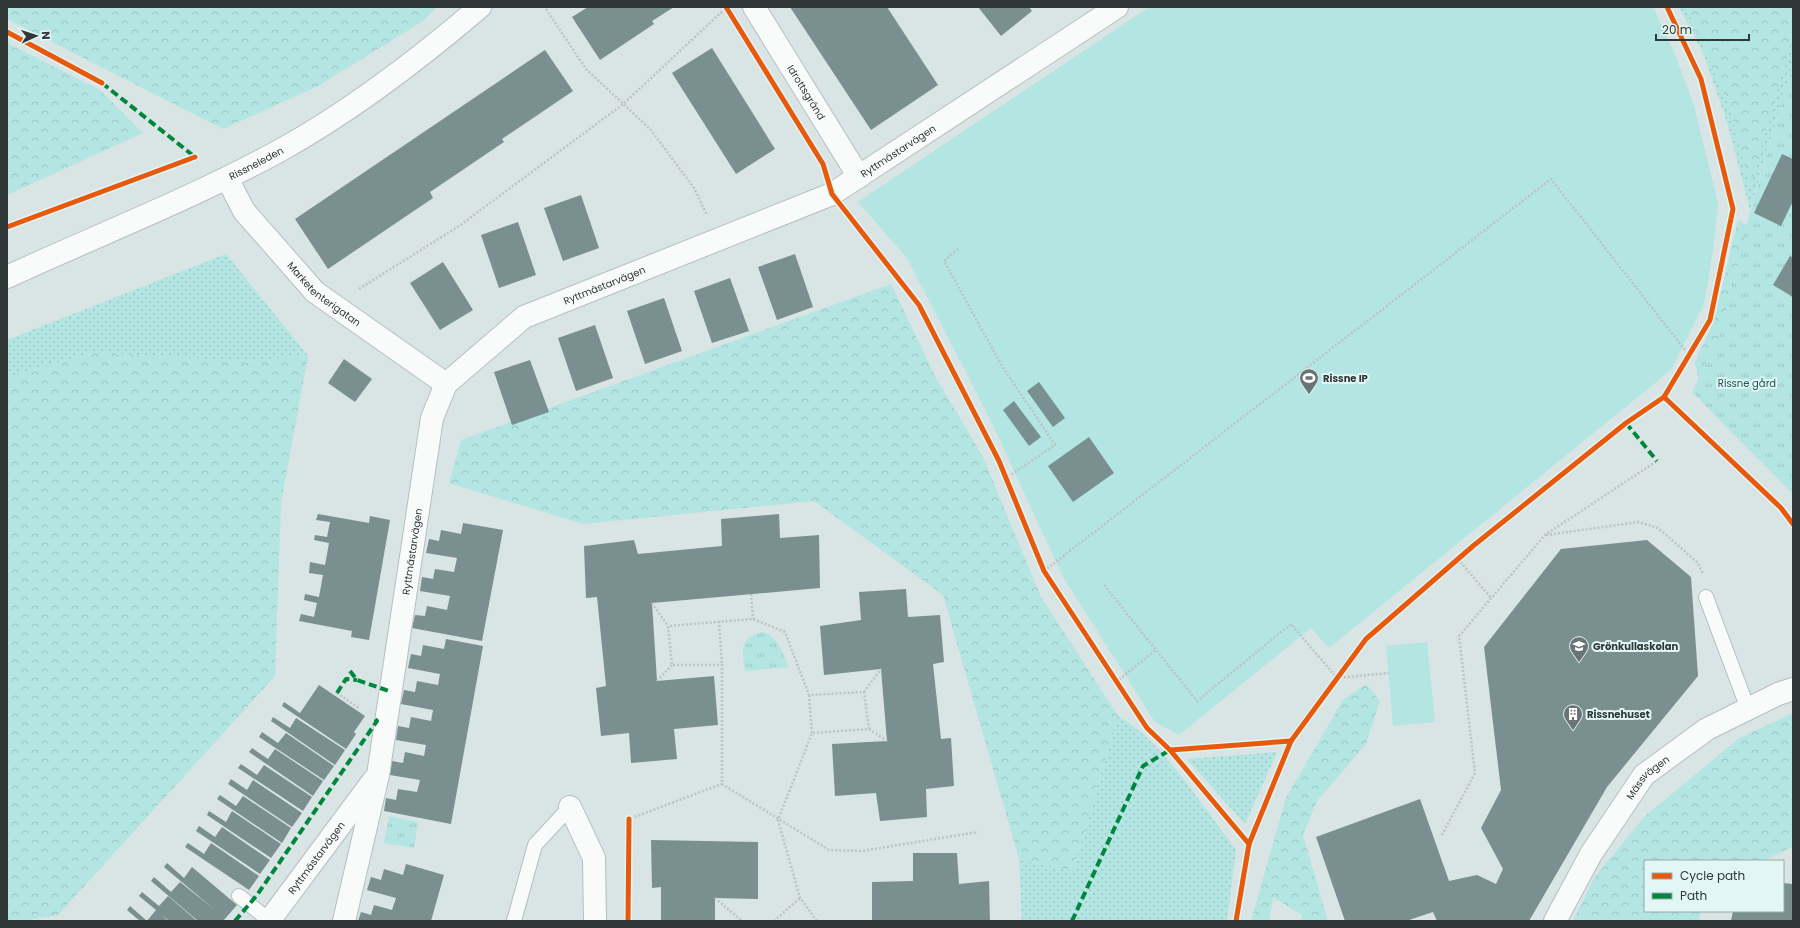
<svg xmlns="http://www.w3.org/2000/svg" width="1800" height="928" viewBox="0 0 1800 928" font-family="Poppins,sans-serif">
	<defs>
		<pattern id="grass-dots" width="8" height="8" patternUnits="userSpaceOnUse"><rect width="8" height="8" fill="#b3e5e3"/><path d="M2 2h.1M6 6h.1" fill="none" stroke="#9ac5c3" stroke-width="1.8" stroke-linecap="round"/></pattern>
		<pattern id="forest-crowns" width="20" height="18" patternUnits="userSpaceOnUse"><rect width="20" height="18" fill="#b3e5e3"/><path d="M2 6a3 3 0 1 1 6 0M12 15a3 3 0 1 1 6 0" fill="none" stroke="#9ac5c3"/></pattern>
		<pattern id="park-tufts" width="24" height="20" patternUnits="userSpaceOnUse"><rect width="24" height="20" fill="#b3e5e3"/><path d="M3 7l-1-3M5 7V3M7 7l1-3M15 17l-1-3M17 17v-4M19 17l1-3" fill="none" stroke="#9ac5c3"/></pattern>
	</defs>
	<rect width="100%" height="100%" fill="#d9e4e4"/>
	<g fill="url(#grass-dots)">
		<path d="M1679,7H1686L1729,106L1750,187L1793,34V62L1750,210L1727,122L1704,55Z"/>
		<path d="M226,254L308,356L246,361L92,353L7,377V340Z"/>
		<path d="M1118,716C1160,738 1206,811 1236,850L1227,921H1022L1019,859L1073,871Z"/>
		<path d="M1277,752L1245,824L1187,759Z"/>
	</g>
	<g fill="url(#forest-crowns)">
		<path d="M7,7H437L423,21L318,86L223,129L7,19Z"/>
		<path d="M1686,7H1793V34L1750,188L1729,106Z"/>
		<path d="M7,43L100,90L143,133L7,195Z"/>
		<path d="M1738,220L1760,234L1704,405L1695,362L1714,321Z"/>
		<path d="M891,284L936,378L982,455L1041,597L1118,716L1073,871L1019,859L943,595L814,501L583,524L449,483L461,440Z"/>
		<path d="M92,353L246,361L308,356L281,502L275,676L58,915L23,921H7V377Z"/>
		<path d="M1366,684L1380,701L1366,744L1317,801L1303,835L1328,921H1302V915L1273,897L1269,921H1251L1286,798L1343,700Z"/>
		<path d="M1793,713V849L1790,848L1762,861H1645V911H1702L1698,921H1573L1594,878L1644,817L1738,739Z"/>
	</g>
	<g fill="url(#park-tufts)">
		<path d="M1793,62V494L1692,392L1721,333L1747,223Z"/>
		<path d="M763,632C779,637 782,653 789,667L745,671C742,651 739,637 763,632Z"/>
		<path d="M389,816L418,822L414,848L384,843Z"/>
	</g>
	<g fill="#b3e5e3">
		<path d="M1149,7H1653L1672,47L1694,105L1718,203L1713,251L1704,304L1671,370L1329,648L1311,628L1179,735L1155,722L1063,577L991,421L907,258L858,202Z"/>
		<path d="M1427,642L1435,722L1393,726L1386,646Z"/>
	</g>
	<g fill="#7a8f8f">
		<path d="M588,7H674L652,21L654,24L600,60L572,17Z"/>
		<path d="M790,7H887L938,85L871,130Z"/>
		<path d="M978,7H1029L1032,11L1001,36Z"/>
		<path d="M712,48L775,149L736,174L672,73Z"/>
		<path d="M545,50L573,91L502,139L504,142L430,192L433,198L328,269L295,219Z"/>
		<path d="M1782,154L1793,159V201L1781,226L1754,213Z"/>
		<path d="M581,195L599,248L563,261L544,208Z"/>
		<path d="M518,222L536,275L499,288L481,235Z"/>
		<path d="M795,254L813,307L777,320L758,267Z"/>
		<path d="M1790,256L1793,258V297L1773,285Z"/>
		<path d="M443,262L473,310L440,330L410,283Z"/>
		<path d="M730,278L749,331L712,343L694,291Z"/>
		<path d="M664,298L682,351L645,364L627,311Z"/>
		<path d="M595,325L613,378L576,391L558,338Z"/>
		<path d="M344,359L372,379L355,402L328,383Z"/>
		<path d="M530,360L549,412L512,425L494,372Z"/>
		<path d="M1039,382L1065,418L1053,427L1027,391Z"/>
		<path d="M1014,401L1041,437L1029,446L1003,410Z"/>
		<path d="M1089,437L1114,473L1073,502L1048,466Z"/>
		<path d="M318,514L369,523L370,516L390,520L369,640L351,637L352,631L299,621L301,614L314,617L317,603L304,600L305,594L319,597L323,575L309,573L310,562L325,565L329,543L314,540L315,535L327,537L330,522L316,520Z"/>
		<path d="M779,514L780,538L819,535L820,588L652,603L657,681L714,676L718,725L674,729L677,759L631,763L629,733L601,736L596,688L606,686L597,597L586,598L584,546L634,540L638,554L722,546L721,519Z"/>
		<path d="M463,523L503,530L482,641L412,628L415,615L425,616L427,606L447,610L450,596L420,591L422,577L433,579L435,569L454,572L457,558L426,553L429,539L439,541L441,530L461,534Z"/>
		<path d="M1647,540L1691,577L1698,676L1607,787L1529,921H1437L1433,912L1406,921H1345L1316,837L1420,799L1449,881L1477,875L1496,884L1503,869L1481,828L1501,790L1484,647L1561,549Z"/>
		<path d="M906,589L908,617L940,615L944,662L933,664L941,739L951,738L954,786L926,789L927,817L880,821L876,793L835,796L832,744L887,741L881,669L824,675L820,626L861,620L859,592Z"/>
		<path d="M446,639L483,646L451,824L384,811L386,798L396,800L398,789L417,792L420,780L390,775L392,761L403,763L405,752L424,756L426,745L396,740L398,726L409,728L411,717L431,721L433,710L401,704L404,690L415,692L417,681L438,685L440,674L408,668L411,654L421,656L423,645L444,649Z"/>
		<path d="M319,685L365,716L354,732L356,734L346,749L282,706L284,702L300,713Z"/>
		<path d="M273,717L290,728L296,718L345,750L335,765L271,721Z"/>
		<path d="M262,732L278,743L286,733L334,766L324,780L259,737Z"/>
		<path d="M252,748L268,759L275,749L323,781L313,796L249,752Z"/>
		<path d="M241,764L257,775L264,765L312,797L303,811L238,768Z"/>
		<path d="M231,779L247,790L253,780L302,813L292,827L228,784Z"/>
		<path d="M220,795L236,806L243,796L291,828L282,843L217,799Z"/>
		<path d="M209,811L226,822L232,811L281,844L271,858L207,815Z"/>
		<path d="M199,826L215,837L222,827L270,860L260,874L196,831Z"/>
		<path d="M651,840L758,842V899L715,898V921H661V887L652,888Z"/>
		<path d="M188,843L204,854L211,843L259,876L249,890L185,847Z"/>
		<path d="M913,853H957L959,884L989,881L990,921H872V882L913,881Z"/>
		<path d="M167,863L184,878L192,867L237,905L223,921H198L151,881L154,877L171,892L180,882L215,910L164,867Z"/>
		<path d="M406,864L444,875L431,921H358L361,912L371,915L374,905L392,910L396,898L367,890L371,877L381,880L384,869L403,875Z"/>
		<path d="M1783,883L1793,884V921H1731L1733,911H1783Z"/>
		<path d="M142,892L159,906L168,896L197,921H169L162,915L168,921H140L127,910L130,906L147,921L156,910L139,896Z"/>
	</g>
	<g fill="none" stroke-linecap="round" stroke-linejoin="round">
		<g stroke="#b7bfbf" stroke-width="16">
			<g id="lane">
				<path d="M1706,597L1748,709"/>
				<path d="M239,896L270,921"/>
				<path d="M514,921L535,845L570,807"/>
			</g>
		</g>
		<g stroke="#b7bfbf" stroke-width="24">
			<g id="street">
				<path id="s1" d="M754,7L859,177"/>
				<path id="s2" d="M227,178L244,211L315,292L446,384"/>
				<path d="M570,807L594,858L595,921"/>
				<path id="s3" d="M269,921L373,781"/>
				<path id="s4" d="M344,921L378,775L432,418L446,384L524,317L832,194L1117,7"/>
				<path id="s5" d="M1555,921L1591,854L1644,775L1707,729L1778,694L1793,689"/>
			</g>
		</g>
		<g stroke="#b7bfbf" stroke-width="24">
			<g id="secondary">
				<path id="s6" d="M7,277C98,235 191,199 279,151C350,112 419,59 480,7"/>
			</g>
		</g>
		<g stroke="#bec3c3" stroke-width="2.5" stroke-dasharray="2 2" stroke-linecap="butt">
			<path d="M546,9L586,69L651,130L694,188L707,215"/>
			<path d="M958,249L944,261L1002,366L1055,445L1006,478"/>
			<path d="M359,289L459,226L622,105L726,8"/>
			<path d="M1546,535L1639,522L1658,528L1698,563L1703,574"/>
			<path d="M1458,559L1491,598"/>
			<path d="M1044,571L1551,179L1689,355"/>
			<path d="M1104,585L1197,701L1291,624L1337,678L1389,673"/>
			<path d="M751,594L753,619"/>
			<path d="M652,603L668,626"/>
			<path d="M719,621L722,665"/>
			<path d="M657,681L672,665"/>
			<path d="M1116,682L1156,650"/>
			<path d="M864,692L881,669"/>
			<path d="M337,693L360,709"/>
			<path d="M809,695L812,733"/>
			<path d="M869,729L887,741"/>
			<path d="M1442,835L1475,773L1459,636L1545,535L1657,461"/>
			<path d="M715,898L742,921"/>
			<path d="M628,921L629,819L722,784"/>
			<path d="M774,921L800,898"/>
			<path d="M817,921L800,898L778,820L812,733L869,729L864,692L809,695L785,632L753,619L668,626L672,665H722V784L829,850L862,851L978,832"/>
		</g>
		<use href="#lane" stroke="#f9fbfb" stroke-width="14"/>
		<use href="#street" stroke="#f9fbfb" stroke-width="22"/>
		<use href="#secondary" stroke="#f9fbfb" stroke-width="22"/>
		<g stroke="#00873e" stroke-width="4" stroke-dasharray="8 4" stroke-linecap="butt">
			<path d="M102,83L195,157"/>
			<path d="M1626,423L1657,461"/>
			<path d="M350,671L357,680L389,691"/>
			<path d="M337,693L346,679L357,680"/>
			<path d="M235,921L257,895L377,721L374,718"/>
			<path d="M1072,921L1143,766L1170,750"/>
		</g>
		<g stroke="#e1f6f5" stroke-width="8">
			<g id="cycleway">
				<path d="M726,7L823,164L832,194L919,305L999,461L1044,571L1147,728L1170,750L1291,741"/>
				<path d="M7,32L102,83"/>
				<path d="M7,227L195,157"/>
				<path d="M1664,397L1781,508L1793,524"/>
				<path d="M1170,750L1249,844"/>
				<path d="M628,921L629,819"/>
				<path d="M1236,921L1249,844L1291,741L1366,639L1473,546L1626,423L1664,397L1710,320L1733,209L1701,79L1667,7"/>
			</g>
		</g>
		<use href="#cycleway" stroke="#e8590c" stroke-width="5"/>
	</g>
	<defs>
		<g id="stadium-pin" transform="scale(1)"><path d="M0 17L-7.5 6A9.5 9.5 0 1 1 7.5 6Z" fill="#6a7474" stroke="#e1f6f5"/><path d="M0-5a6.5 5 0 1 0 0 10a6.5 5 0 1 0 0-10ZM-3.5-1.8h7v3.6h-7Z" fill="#fff"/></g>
		<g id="school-pin" transform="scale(1)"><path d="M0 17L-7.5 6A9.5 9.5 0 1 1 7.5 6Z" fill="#6a7474" stroke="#e1f6f5"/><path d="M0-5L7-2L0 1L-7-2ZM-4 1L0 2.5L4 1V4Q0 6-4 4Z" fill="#fff"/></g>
		<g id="building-pin" transform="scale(1)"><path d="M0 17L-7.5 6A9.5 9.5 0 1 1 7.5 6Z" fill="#6a7474" stroke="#e1f6f5"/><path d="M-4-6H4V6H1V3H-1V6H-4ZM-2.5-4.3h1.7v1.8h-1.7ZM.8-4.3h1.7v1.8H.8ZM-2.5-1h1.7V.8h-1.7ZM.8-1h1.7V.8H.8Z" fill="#fff"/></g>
	</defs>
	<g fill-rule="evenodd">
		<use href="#stadium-pin" x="1309" y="378"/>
		<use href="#school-pin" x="1579" y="646"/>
		<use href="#building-pin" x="1573" y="714"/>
	</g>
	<g text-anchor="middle" stroke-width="4" stroke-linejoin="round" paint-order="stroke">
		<g font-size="10" fill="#2f3737" stroke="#e1f6f5">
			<text dy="4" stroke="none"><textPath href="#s1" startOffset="100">Idrottsgränd</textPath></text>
			<text dy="4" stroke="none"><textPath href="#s4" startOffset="1061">Ryttmästarvägen</textPath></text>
			<text dy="4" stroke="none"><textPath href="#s6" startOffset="274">Rissneleden</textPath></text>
			<text dy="4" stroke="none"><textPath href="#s4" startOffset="737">Ryttmästarvägen</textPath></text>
			<text dy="4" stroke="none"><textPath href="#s2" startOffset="153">Marketenterigatan</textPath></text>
			<text dy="4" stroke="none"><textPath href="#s4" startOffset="376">Ryttmästarvägen</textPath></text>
			<text dy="4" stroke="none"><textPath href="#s5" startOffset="172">Mässvägen</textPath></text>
			<text dy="4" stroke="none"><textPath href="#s3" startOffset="79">Ryttmästarvägen</textPath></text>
		</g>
		<g font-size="10" font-weight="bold" fill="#2f3737" stroke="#e1f6f5" text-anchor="start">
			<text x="1323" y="382">Rissne IP</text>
			<text x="1593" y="650">Grönkullaskolan</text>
			<text x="1587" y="718">Rissnehuset</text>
		</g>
		<g font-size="10" fill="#1a5656" stroke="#e1f6f5">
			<text x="1747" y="387">Rissne gård</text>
		</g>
	</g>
	<rect width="1800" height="928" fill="none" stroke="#2f3737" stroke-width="16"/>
	<rect x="1644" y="860" width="140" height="52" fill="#e1f6f5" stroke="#9aaaa9"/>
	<rect x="1652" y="873" width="20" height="6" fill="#e8590c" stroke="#9aaaa9"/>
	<text x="1680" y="880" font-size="12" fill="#2f3737">Cycle path</text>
	<rect x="1652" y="893" width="20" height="6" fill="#00873e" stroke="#9aaaa9"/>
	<text x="1680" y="900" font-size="12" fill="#2f3737">Path</text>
	<g transform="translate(36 36) rotate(87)" stroke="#e1f6f5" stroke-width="3" paint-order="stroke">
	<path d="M0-3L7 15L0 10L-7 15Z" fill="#2f3737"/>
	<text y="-6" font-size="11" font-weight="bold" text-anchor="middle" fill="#2f3737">N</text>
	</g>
	<path d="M1656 34v6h93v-6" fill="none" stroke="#2f3737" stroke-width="2"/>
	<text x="1662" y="34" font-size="12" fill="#2f3737" stroke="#e1f6f5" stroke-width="3" paint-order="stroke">20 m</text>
</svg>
